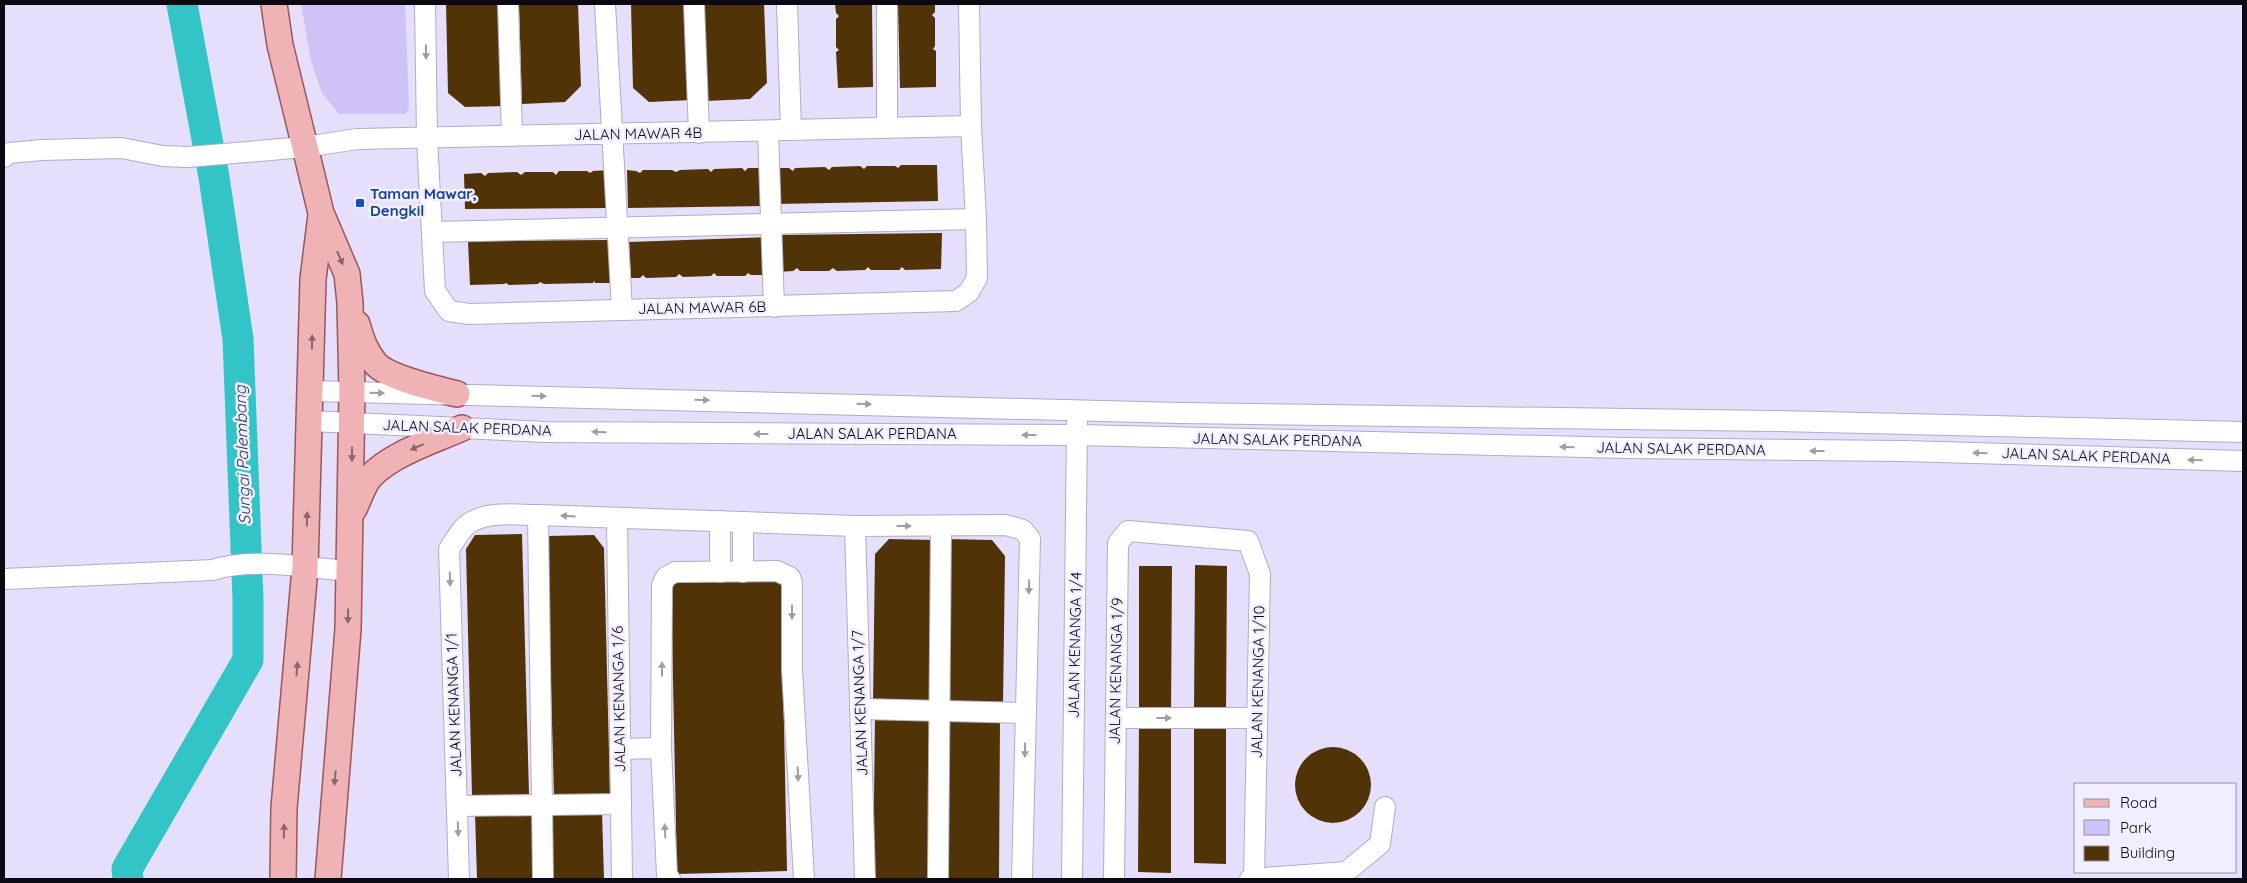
<svg xmlns="http://www.w3.org/2000/svg" width="2247" height="883" viewBox="0 0 2247 883" font-family="Quicksand,sans-serif">
	<rect width="100%" height="100%" fill="#e5dffb"/>
	<path fill="#cfc2f7" d="M301,4H405L409,108L405,114H339L322,93L311,61Z"/>
	<g fill="none" stroke-linecap="round" stroke-linejoin="round">
		<path stroke="#33c4c7" stroke-width="31" d="M128,879L127,869L248,660V599L238,339L214,177L182,4"/>
	</g>
	<g fill="#513308">
		<path d="M446,4H504L507,106L465,107L448,93Z"/>
		<path d="M519,4H578L581,86L565,102L522,104Z"/>
		<path d="M631,4H688L691,100L649,102L633,88Z"/>
		<path d="M703,4H764L767,83L750,99L706,101Z"/>
		<path d="M835,4H872L873,87L838,88L836,52L839,50L836,47V19L839,16L836,13Z"/>
		<path d="M898,4H935V12L932,15L935,18V46L933,49L936,51V87L900,88Z"/>
		<path d="M901,165H937L938,201L775,204V168H789L793,171L795,168L825,167L829,170L832,167L860,166L864,169L867,166H895L898,168Z"/>
		<path d="M742,168L745,171L748,168H765L766,206L628,208L627,170L636,171L640,173L643,170H672L676,172L680,170L708,169L711,172L714,169Z"/>
		<path d="M610,170L611,208L465,209L464,174L481,173L485,176L488,173L517,172L521,175L525,172H553L556,175L559,171H587L590,173L593,171Z"/>
		<path d="M942,233L941,269L905,270L902,267L899,270H871L868,267L865,270L837,271L833,268L829,271H800L797,268L793,271L779,272L778,235Z"/>
		<path d="M768,237V275H751L748,273L745,276H717L714,273L711,276L683,277L679,274L676,277L646,278L643,275L640,278H631L629,242Z"/>
		<path d="M610,240L611,283H595L594,281L593,283L544,284L540,282L538,284L509,285L506,283L504,284L470,285L468,241Z"/>
		<path d="M522,534L529,794L472,796L466,549L475,535Z"/>
		<path d="M594,535L604,548L610,795L554,796L547,536Z"/>
		<path d="M889,539L935,540L934,704L873,703L875,554Z"/>
		<path d="M947,539L992,540L1005,556L1003,705L945,704Z"/>
		<path d="M1195,565L1227,566L1226,714H1194Z"/>
		<path d="M1139,566H1172L1171,714H1139Z"/>
		<path d="M781,581L787,871L677,874L671,583Z"/>
		<path d="M875,716L931,717L929,879H873Z"/>
		<path d="M948,719H1000L999,879H948Z"/>
		<path d="M1139,723H1171V873L1138,872Z"/>
		<path d="M1194,723H1226V864L1194,863Z"/>
		<circle cx="1333" cy="785" r="38"/>
		<path d="M533,812L535,879H477L475,813Z"/>
		<path d="M602,812L604,879H549L547,813Z"/>
	</g>
	<g fill="none" stroke-linecap="round" stroke-linejoin="round">
		<g stroke="#b1abc6" stroke-width="22">
			<g id="minor">
				<path d="M425,4L427,138L435,291L449,311L469,314L956,301L969,292L977,278L976,219L971,126L969,4"/>
				<path d="M508,4L512,136"/>
				<path d="M605,4L622,310"/>
				<path d="M694,4L699,133"/>
				<path d="M787,4L791,130"/>
				<path d="M887,128V4"/>
				<path d="M768,131L774,307"/>
				<path d="M4,157L9,153L42,150L121,148L163,156L188,157L305,147L357,139L971,126"/>
				<path d="M432,232L976,219"/>
				<path d="M310,391L1180,413L1775,421L2243,432"/>
				<path d="M310,421L545,432L1077,435L1626,448L1904,451L2243,461"/>
				<path d="M538,515L543,879"/>
				<path d="M617,519L622,879"/>
				<path d="M720,521V572"/>
				<path d="M743,522V572"/>
				<path d="M855,526L865,879"/>
				<path d="M4,579L213,570C253,557 308,568 350,571"/>
				<path d="M860,709L1026,713"/>
				<path d="M1116,718H1257"/>
				<path d="M620,749L661,748"/>
				<path d="M457,806L621,804"/>
				<path d="M459,879L449,549C455,540 462,527 471,522C491,511 517,515 538,515L855,526L1006,525L1023,530L1030,539L1022,879"/>
				<path d="M670,879L667,875L661,748L662,585L666,577L675,572L777,571L790,577L792,583V670L804,879"/>
				<path d="M938,879L941,526"/>
				<path d="M1072,879L1077,422"/>
				<path d="M1114,879L1118,543L1128,531L1248,541L1260,574L1254,879"/>
				<path d="M1250,879L1346,872L1380,844L1385,807"/>
			</g>
		</g>
		<g stroke="#9a565b" stroke-width="28">
			<g id="major">
				<path d="M274,4L280,45L305,147L321,213L347,274L350,303L352,392L348,629L328,879"/>
				<path d="M357,324C361,338 365,351 375,363C387,378 438,389 457,394"/>
				<path d="M354,509C359,499 363,485 370,477C391,454 433,441 462,428"/>
				<path d="M283,879L284,808L305,568L313,279L321,215"/>
			</g>
		</g>
		<use href="#minor" stroke="#fff" stroke-width="20"/>
		<use href="#major" stroke="#f0b3b5" stroke-width="25"/>
	</g>
	<defs><path id="oneway-solid" d="M-6-.8H1V-3.2L6.5 0L1 3.2V.8H-6Z" transform="scale(1.25)"/></defs>
	<g fill="#9e9da0">
		<use href="#oneway-solid" transform="translate(426 52) rotate(89)"/>
		<use href="#oneway-solid" transform="translate(377 393) rotate(1)"/>
		<use href="#oneway-solid" transform="translate(539 396) rotate(1)"/>
		<use href="#oneway-solid" transform="translate(702 400) rotate(1)"/>
		<use href="#oneway-solid" transform="translate(864 404) rotate(1)"/>
		<use href="#oneway-solid" transform="translate(599 432) rotate(-179)"/>
		<use href="#oneway-solid" transform="translate(761 434) rotate(-180)"/>
		<use href="#oneway-solid" transform="translate(1029 435) rotate(-180)"/>
		<use href="#oneway-solid" transform="translate(1567 447) rotate(-179)"/>
		<use href="#oneway-solid" transform="translate(1817 451) rotate(180)"/>
		<use href="#oneway-solid" transform="translate(1980 453) rotate(-178)"/>
		<use href="#oneway-solid" transform="translate(2195 460) rotate(-178)"/>
		<use href="#oneway-solid" transform="translate(568 516) rotate(-177)"/>
		<use href="#oneway-solid" transform="translate(904 526)"/>
		<use href="#oneway-solid" transform="translate(450 579) rotate(88)"/>
		<use href="#oneway-solid" transform="translate(1029 587) rotate(91)"/>
		<use href="#oneway-solid" transform="translate(792 612) rotate(90)"/>
		<use href="#oneway-solid" transform="translate(662 669) rotate(-90)"/>
		<use href="#oneway-solid" transform="translate(1164 718)"/>
		<use href="#oneway-solid" transform="translate(1025 750) rotate(91)"/>
		<use href="#oneway-solid" transform="translate(798 774) rotate(87)"/>
		<use href="#oneway-solid" transform="translate(458 829) rotate(88)"/>
		<use href="#oneway-solid" transform="translate(665 831) rotate(-93)"/>
	</g>
	<g fill="#89666c">
		<use href="#oneway-solid" transform="translate(340 258) rotate(67)"/>
		<use href="#oneway-solid" transform="translate(312 342) rotate(-89)"/>
		<use href="#oneway-solid" transform="translate(417 447) rotate(157)"/>
		<use href="#oneway-solid" transform="translate(352 454) rotate(90)"/>
		<use href="#oneway-solid" transform="translate(307 519) rotate(-88)"/>
		<use href="#oneway-solid" transform="translate(348 616) rotate(91)"/>
		<use href="#oneway-solid" transform="translate(297 669) rotate(-85)"/>
		<use href="#oneway-solid" transform="translate(335 778) rotate(95)"/>
		<use href="#oneway-solid" transform="translate(284 831) rotate(-89)"/>
	</g>
	<rect fill="#1a4fb4" stroke="#f1eeff" stroke-width="2" x="355" y="198" width="10" height="10" rx="2.5"/>
	<g text-anchor="middle" stroke-width="5" stroke-linejoin="round" paint-order="stroke">
		<g font-size="15" fill="#0c0912" stroke="#f1eeff">
			<text transform="translate(638 134) rotate(-1)" y="5">JALAN MAWAR 4B</text>
			<text transform="translate(702 308) rotate(-1)" y="5">JALAN MAWAR 6B</text>
			<text transform="translate(467 428) rotate(2)" y="5">JALAN SALAK PERDANA</text>
			<text x="872" y="439">JALAN SALAK PERDANA</text>
			<text transform="translate(1277 440) rotate(1)" y="5">JALAN SALAK PERDANA</text>
			<text transform="translate(1681 449) rotate(1)" y="5">JALAN SALAK PERDANA</text>
			<text transform="translate(2086 456) rotate(2)" y="5">JALAN SALAK PERDANA</text>
			<text transform="translate(1075 645) rotate(-89)" y="5">JALAN KENANGA 1/4</text>
			<text transform="translate(1116 671) rotate(-89)" y="5">JALAN KENANGA 1/9</text>
			<text transform="translate(1258 682) rotate(-89)" y="5">JALAN KENANGA 1/10</text>
			<text transform="translate(619 699) rotate(-91)" y="5">JALAN KENANGA 1/6</text>
			<text transform="translate(860 703) rotate(-92)" y="5">JALAN KENANGA 1/7</text>
			<text transform="translate(454 705) rotate(-92)" y="5">JALAN KENANGA 1/1</text>
		</g>
		<g font-size="15" font-weight="bold" fill="#164399" stroke="#f1eeff" text-anchor="start">
			<text x="370" y="199">Taman Mawar,<tspan x="370" dy="17">Dengkil</tspan></text>
		</g>
		<g font-size="16" font-style="italic" fill="#1a3132" stroke="#f1eeff">
			<text transform="translate(242 455) rotate(-92)" y="6">Sungai Palembang</text>
		</g>
	</g>
	<rect width="2247" height="883" fill="none" stroke="#0c0912" stroke-width="10"/>
	<rect x="2074" y="783" width="162" height="90" fill="#f1eeff" stroke="#9592a0"/>
	<rect x="2084" y="799" width="25" height="8" fill="#f0b3b5" stroke="#9592a0"/>
	<text x="2120" y="808" font-size="15" fill="#0c0912">Road</text>
	<rect x="2084" y="820" width="25" height="15" fill="#cfc2f7" stroke="#9592a0"/>
	<text x="2120" y="833" font-size="15" fill="#0c0912">Park</text>
	<rect x="2084" y="846" width="25" height="15" fill="#513308" stroke="#9592a0"/>
	<text x="2120" y="858" font-size="15" fill="#0c0912">Building</text>
</svg>
